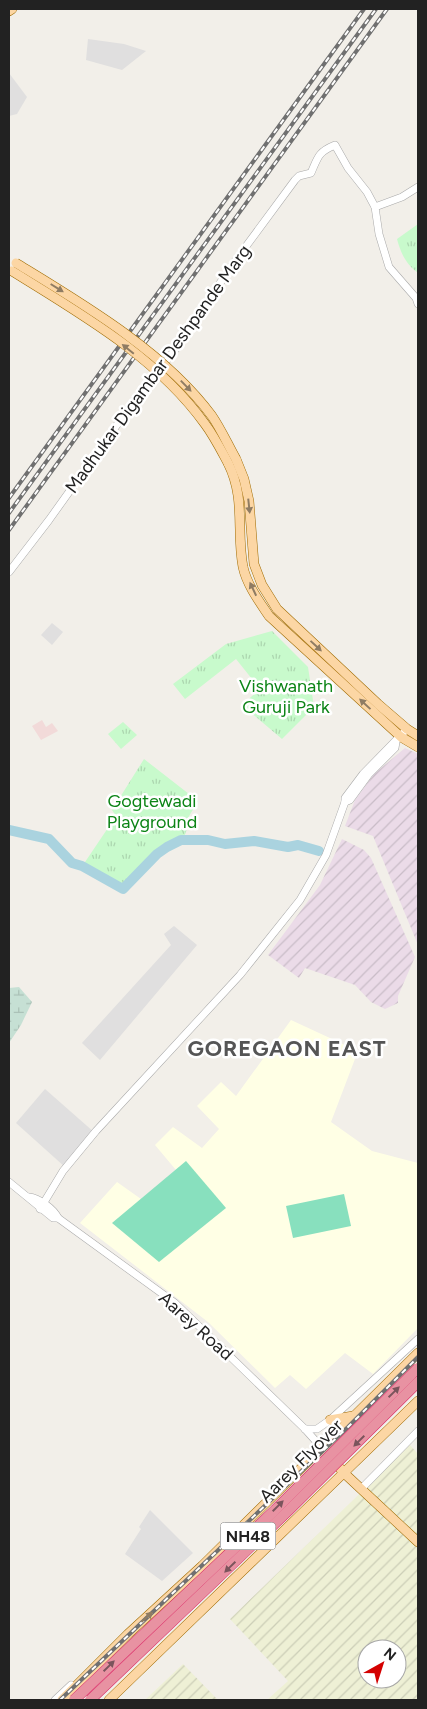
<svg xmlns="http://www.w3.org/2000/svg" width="427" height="1709" viewBox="0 0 427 1709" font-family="Figtree,sans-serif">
	<defs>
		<pattern id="industrial-furrows" width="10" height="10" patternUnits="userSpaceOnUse" patternTransform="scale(1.25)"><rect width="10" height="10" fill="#ebdbe8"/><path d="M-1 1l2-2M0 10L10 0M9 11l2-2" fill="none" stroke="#c9bcc7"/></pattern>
		<pattern id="farmland-furrows" width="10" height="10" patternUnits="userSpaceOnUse" patternTransform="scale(1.25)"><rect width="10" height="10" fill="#eef0d5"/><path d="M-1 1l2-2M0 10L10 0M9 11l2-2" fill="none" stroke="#ccceb7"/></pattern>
		<pattern id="wetland-marsh" width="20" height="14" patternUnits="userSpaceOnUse" patternTransform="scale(1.25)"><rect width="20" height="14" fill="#c6e0d4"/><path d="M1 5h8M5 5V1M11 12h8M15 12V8" fill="none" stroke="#aac0b6"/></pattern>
		<pattern id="park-tufts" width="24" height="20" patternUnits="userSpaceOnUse" patternTransform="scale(1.25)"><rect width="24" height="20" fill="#c8facc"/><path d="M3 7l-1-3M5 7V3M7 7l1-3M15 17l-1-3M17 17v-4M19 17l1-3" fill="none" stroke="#acd6af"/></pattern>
	</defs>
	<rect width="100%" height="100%" fill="#f2efe9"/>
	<g fill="#e0dfdf">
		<path d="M88,39L124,44L146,51L122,70L86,60Z"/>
		<path d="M9,73L27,97L17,114L9,116Z"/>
		<path d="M52,623L63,632L52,645L41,635Z"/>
		<path d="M174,926L197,945L100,1060L82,1043L171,945L164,934Z"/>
		<path d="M45,1089L95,1133L65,1167L16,1123Z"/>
		<path d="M150,1510L193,1553L162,1581L125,1554L141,1529L139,1527Z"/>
	</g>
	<path fill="#f2dad9" d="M42,720L46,727L52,723L58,731L41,740L32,726Z"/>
	<g fill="url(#industrial-furrows)">
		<path d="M405,748L418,754V945L373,836L345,826L355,800L374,774Z"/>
		<path d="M342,839L364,850L371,858L415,957L398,996V1003L385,1009L371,1002L355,985L305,968L299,978L268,955L320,885Z"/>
	</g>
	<path fill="#ffffe5" d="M291,1020L358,1051L331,1122L372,1151L418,1163V1328L373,1374L345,1353L306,1389L290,1375L275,1388L208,1322L80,1223L117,1182L141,1199L176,1170L155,1145L173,1127L202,1148L219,1129L197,1106L221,1082L236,1096Z"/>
	<g fill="url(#farmland-furrows)" fill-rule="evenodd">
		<path d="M410,1445L418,1454V1700H267L288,1681L230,1619ZM367,1649H397V1679H367Z"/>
		<path d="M183,1664L218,1700H145Z"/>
	</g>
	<path fill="url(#wetland-marsh)" d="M19,987L32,1002L21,1025L9,1043V988Z"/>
	<g fill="url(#park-tufts)">
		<path d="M418,224V273C406,264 401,254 397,239Z"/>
		<path d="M272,631L308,667L314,707L282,739L242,705L260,689L236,659L185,699L173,684L226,644Z"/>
		<path d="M123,722L137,735L121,749L108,734Z"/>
		<path d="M144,759L198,801L185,823L187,829L184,837L169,842L159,850L123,887L83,865L116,816L112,810Z"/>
	</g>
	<g fill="#88e0be">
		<path d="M186,1161L226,1208L159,1262L112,1223Z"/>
		<path d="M344,1194L351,1226L293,1238L286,1206Z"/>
	</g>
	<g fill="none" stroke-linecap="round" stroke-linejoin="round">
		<path stroke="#aad3df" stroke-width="10" d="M9,830L49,839L72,863L82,866L123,889L157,854L167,847L181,840H208L225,844L254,841L288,847L298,845L319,851"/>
		<g stroke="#a9a9a9" stroke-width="8">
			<g id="minor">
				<path d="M375,207L402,197L418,187"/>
				<path d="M9,572L49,520L134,401L179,345L230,268L295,180L299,176L311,173C318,157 318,152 335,145L348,168L367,192L375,207L379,234L389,267L416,298L418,304"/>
				<path d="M345,802L350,800L369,774L395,748L396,742"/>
				<path d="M9,1182L53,1218H58"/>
				<path d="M29,1197C39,1198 54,1209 58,1218L175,1303L305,1429L322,1448"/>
				<path d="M40,1209L63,1171L96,1131L240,975L300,900L326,855L345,802V798L363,774L407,729"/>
				<path d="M305,1429H317L330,1420L418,1339"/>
				<path d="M361,1489L418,1431"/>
				<path d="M55,1700L71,1685"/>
			</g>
		</g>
		<g stroke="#a06b00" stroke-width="10">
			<g id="major">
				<path d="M9,11L12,9"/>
				<path d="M236,459L244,479L249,501L254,564L262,585L277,609L378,704L407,729L418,736"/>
				<path d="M228,463C246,499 236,530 243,567C247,585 259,601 269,616L401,737L418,747"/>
				<path d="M330,1420L353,1416"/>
				<path d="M332,1459L344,1473L418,1542"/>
				<path d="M62,1700L128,1634L202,1566L418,1353"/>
				<path d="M109,1700L418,1401"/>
			</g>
		</g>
		<use href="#minor" stroke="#fff" stroke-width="7"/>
		<use href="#major" stroke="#fcd6a4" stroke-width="9"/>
		<g stroke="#707070" stroke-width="4">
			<g id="rail">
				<path d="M9,498L364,9"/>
				<path d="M9,513L376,9"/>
				<path d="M9,530L387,9"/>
				<path d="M60,1700L348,1427L418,1357"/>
			</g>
		</g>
		<use href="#rail" stroke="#fff" stroke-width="2" stroke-dasharray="5.5" stroke-linecap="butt"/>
		<g stroke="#a06b00" stroke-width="10" stroke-linecap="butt">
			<g id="major-bridge">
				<path d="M16,263C83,304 165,352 212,416C221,429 228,445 236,459"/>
				<path d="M12,271C81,314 157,357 205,424C214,436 221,450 228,463"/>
			</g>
		</g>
		<g stroke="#dc2a67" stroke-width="11" stroke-linecap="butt">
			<g id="highway-bridge">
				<path d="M74,1700L275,1510L418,1368"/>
				<path d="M90,1700L289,1510L418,1382"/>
			</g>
		</g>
		<use href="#major-bridge" stroke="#fcd6a4" stroke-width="9"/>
		<use href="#highway-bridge" stroke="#e892a2" stroke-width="10"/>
	</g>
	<defs><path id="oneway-solid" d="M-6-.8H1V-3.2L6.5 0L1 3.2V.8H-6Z" transform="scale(1.25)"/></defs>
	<g fill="#8f7c63">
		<use href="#oneway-solid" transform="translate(57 288) rotate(32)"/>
		<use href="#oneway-solid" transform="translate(128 349) rotate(-141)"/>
		<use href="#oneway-solid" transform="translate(186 386) rotate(46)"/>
		<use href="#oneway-solid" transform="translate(249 506) rotate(84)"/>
		<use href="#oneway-solid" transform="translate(253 589) rotate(-115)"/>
		<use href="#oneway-solid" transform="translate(316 646) rotate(43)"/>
		<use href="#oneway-solid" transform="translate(365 704) rotate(-137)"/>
		<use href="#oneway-solid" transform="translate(147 1617) rotate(-42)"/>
	</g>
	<g fill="#7b545c">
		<use href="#oneway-solid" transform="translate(394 1392) rotate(-44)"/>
		<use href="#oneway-solid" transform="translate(359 1441) rotate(135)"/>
		<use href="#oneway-solid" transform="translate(278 1506) rotate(-45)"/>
		<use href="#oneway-solid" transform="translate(230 1567) rotate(136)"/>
		<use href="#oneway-solid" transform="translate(109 1666) rotate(-44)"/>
	</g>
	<g text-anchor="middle" stroke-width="5" stroke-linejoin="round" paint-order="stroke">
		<rect fill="#fff" stroke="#646464" stroke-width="1" x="220.5" y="1522.5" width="55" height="27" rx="4"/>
		<g font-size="16" font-weight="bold" fill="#222">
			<text x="248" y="1542">NH48</text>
		</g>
		<g font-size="18" fill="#222" stroke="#fff">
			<text transform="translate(158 369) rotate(-54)" y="6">Madhukar Digambar Deshpande Marg</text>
			<text transform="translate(196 1326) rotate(42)" y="6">Aarey Road</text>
			<text transform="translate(301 1461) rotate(-45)" y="6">Aarey Flyover</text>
		</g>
		<g font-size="18" fill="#0c8416" stroke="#fff">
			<text x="286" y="692">Vishwanath<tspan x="286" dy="21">Guruji Park</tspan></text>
			<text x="152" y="807">Gogtewadi<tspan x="152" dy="21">Playground</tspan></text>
		</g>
		<g font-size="22" font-weight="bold" letter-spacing="1" fill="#555" stroke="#fff">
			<text x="287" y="1056">GOREGAON EAST</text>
		</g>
	</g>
	<rect width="427" height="1709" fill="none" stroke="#222222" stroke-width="20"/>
	<g transform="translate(382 1664) rotate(39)"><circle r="24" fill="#ffffff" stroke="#a7a7a7"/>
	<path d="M0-4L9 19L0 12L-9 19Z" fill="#d40000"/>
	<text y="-8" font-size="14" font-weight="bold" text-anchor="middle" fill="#222222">N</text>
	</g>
</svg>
